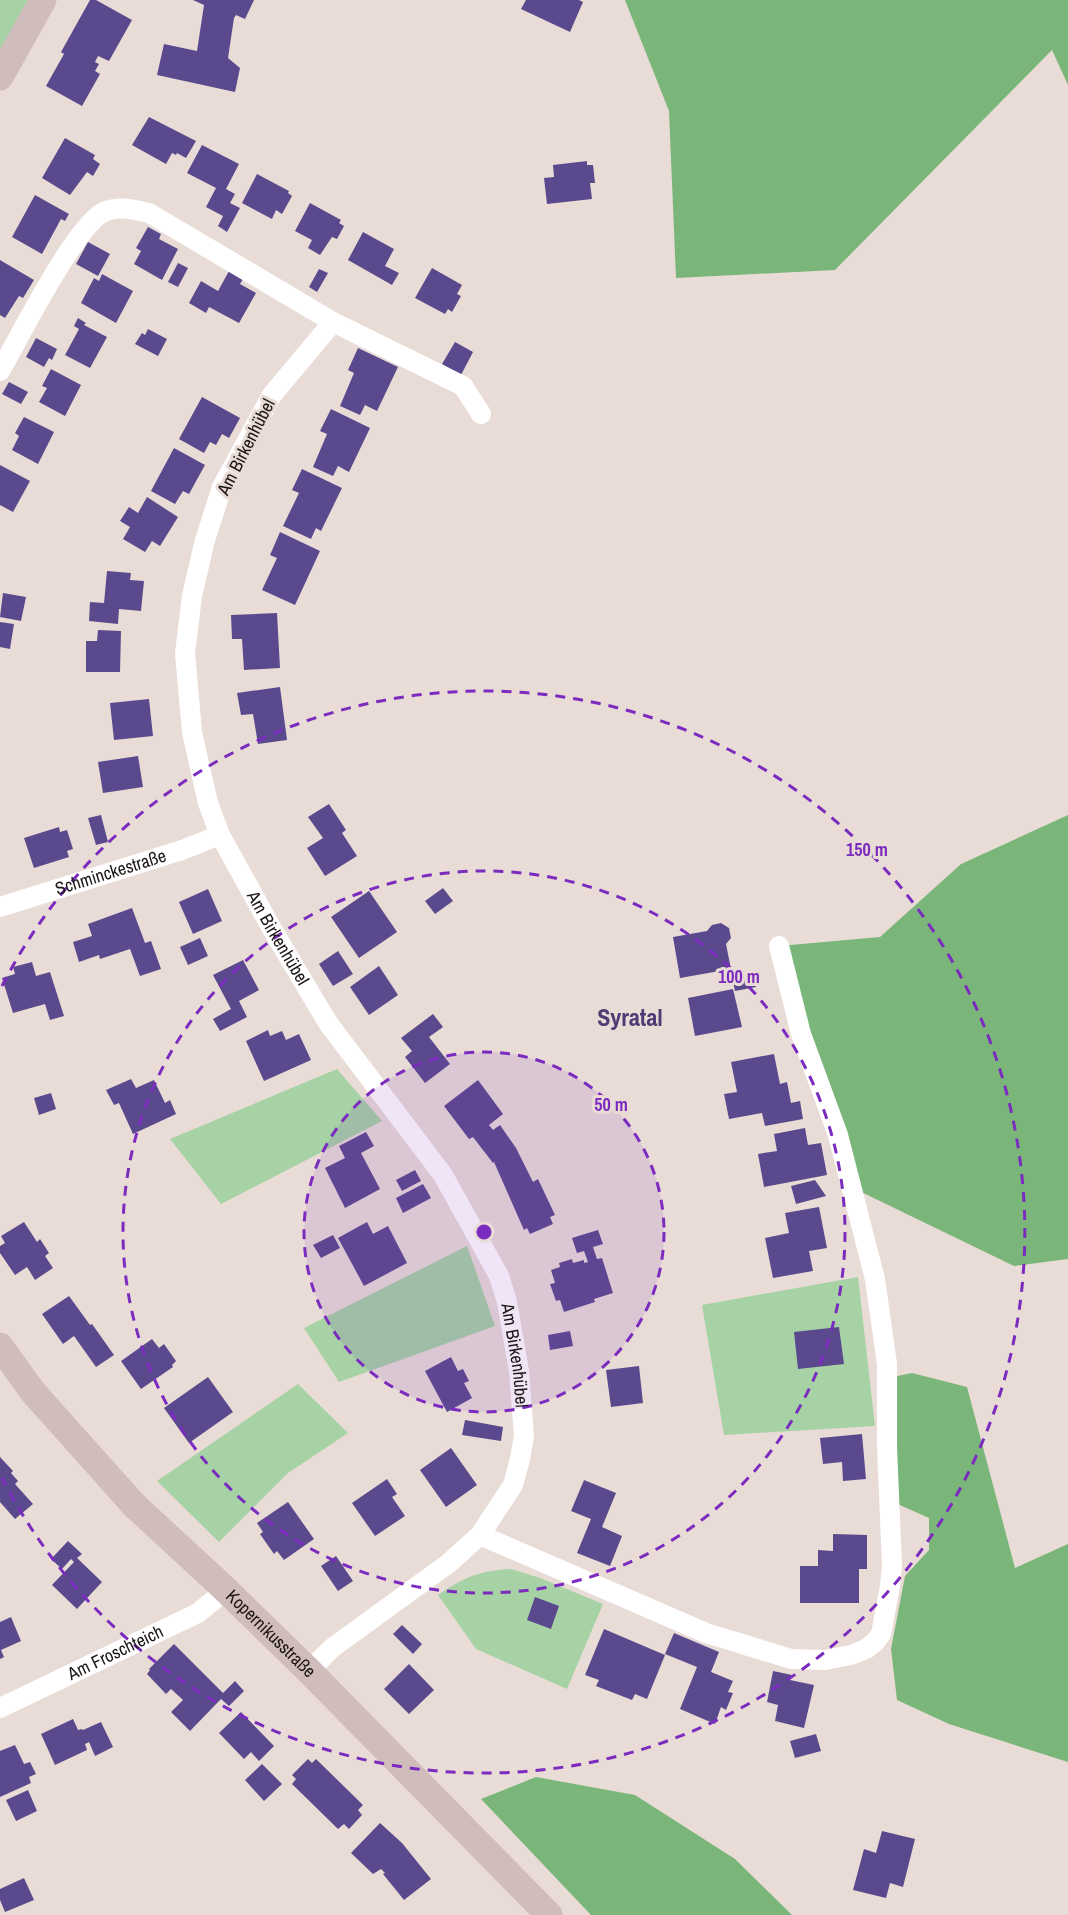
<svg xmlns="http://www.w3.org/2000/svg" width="1068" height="1915" viewBox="0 0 1068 1915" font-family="'Archivo Narrow',sans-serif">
	<rect width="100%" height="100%" fill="#e9dcd6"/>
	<g fill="#a6d2a5">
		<path d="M0,0H30L0,52Z"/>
		<path d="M337,1069L382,1121L221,1204L170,1139Z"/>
		<path d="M467,1246L495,1326L339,1382L304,1328Z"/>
		<path d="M858,1277L875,1426L724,1435L702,1305Z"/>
		<path d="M298,1384L348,1433L288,1473L219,1542L157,1481Z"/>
		<path d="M511,1569L540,1578L603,1604L567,1689L476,1649L438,1595C465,1577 478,1571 511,1569Z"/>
	</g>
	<g fill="#7ab67a">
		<path d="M625,0H1068V85L1052,50L835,270L676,278L669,111Z"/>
		<path d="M1068,815V1259L1014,1266L851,1187L779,946L880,937L961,864Z"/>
		<path d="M912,1373L967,1387L1015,1568L1068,1544V1762L949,1724L897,1700L891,1649L905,1576L929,1550V1518L893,1502V1377Z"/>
		<path d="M536,1777L635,1795L735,1859L792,1915H591L481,1799Z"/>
	</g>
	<g fill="#5a4a8d">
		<path d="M90,0H96L132,20L109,61L98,56L95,62L99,64L95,71L100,74L82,106L46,86L64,54L61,52Z"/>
		<path d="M193,0H254L245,19L236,15L234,18L228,58L240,68L235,92L157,75L164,44L197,51L204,5Z"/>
		<path d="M526,0H579L583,2L570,32L521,9Z"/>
		<path d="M149,117L196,141L186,158L177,153L176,155L172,153L166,164L132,145Z"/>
		<path d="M65,138L95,155L93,159L100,164L93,176L87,172L70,195L42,178Z"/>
		<path d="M202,145L239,164L226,189L235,194L230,203L240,208L227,232L218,226L223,216L206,207L216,188L187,173Z"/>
		<path d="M587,161V165H593L595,183H590L592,199L547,204L544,178L554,177L553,165Z"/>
		<path d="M257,174L289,191L288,193L292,196L282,214L276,210L272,219L242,203Z"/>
		<path d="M35,195L69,214L65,221L61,219L42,254L12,237Z"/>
		<path d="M310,203L341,220L339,223L344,226L337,239L332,237L320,255L308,248L312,240L295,231Z"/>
		<path d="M148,227L161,234L159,239L178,249L162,280L134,264L141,251L136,248Z"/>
		<path d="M363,232L394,249L385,266L399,273L392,285L348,260Z"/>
		<path d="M88,242L110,254L98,276L76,264Z"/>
		<path d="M0,260L34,280L23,298L19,296L5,318L0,315Z"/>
		<path d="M178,263L188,268L178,287L168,282Z"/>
		<path d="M432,268L462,285L457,294L461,296L452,312L448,309L445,314L415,298Z"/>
		<path d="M319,269L328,273L317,292L309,287Z"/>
		<path d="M229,271L243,279L240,284L256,293L239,323L209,307L206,313L189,303L201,281L218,291Z"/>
		<path d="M102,274L133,291L116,323L81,303L94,278L99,281Z"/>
		<path d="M78,318L86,323L84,325L107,337L90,368L65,355L79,329L74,326Z"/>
		<path d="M148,329L167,339L158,356L135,344L142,333L145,335Z"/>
		<path d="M36,338L57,349L52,360L49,358L44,367L26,357Z"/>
		<path d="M455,342L473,352L461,375L442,364Z"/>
		<path d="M358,348L398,367L377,411L365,405L360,415L340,406L354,373L348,370Z"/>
		<path d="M51,369L81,385L65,416L39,402L47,388L42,386Z"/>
		<path d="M9,382L28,392L21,404L2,394Z"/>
		<path d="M202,397L240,418L229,438L222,434L216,445L210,442L204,453L179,439Z"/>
		<path d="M331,409L370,428L349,472L338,466L333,476L313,467L327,434L320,431Z"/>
		<path d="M24,417L54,432L38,464L12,450L19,436L15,433Z"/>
		<path d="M174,448L205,465L189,494L183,491L175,504L151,491Z"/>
		<path d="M0,465L30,481L13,512L0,505Z"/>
		<path d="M302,469L342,488L321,531L316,528L311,539L283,526L299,493L292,490Z"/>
		<path d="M147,497L178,517L160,546L152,541L145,552L123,539L130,527L120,521L129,507L138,513Z"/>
		<path d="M280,532L320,551L295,605L262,590L277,558L270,555Z"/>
		<path d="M107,571L131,573L130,580L144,581L141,611L119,609L118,624L89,621L90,602L104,603Z"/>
		<path d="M3,593L26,597L21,621L0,617Z"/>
		<path d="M277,613L280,668L244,670L242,639H232L231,615Z"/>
		<path d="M0,622L14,624L10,649L0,647Z"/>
		<path d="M98,630L121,631L120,672H86V641H97Z"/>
		<path d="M280,687L287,740L258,744L253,714L241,715L237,693Z"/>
		<path d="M149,699L153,736L114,740L110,703Z"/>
		<path d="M138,756L143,787L103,793L98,762Z"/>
		<path d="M329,804L346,830L342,833L357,856L325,876L307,848L323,838L308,817Z"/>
		<path d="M101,815L108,842L96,845L88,818Z"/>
		<path d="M59,827L60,832L67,830L73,849L67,851L69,857L34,868L24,838Z"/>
		<path d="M443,888L453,901L435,914L425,901Z"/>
		<path d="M208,889L222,921L193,934L179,902Z"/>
		<path d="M369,891L397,932L359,958L331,917Z"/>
		<path d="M132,908L145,943L151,941L161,969L140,976L130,949L100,959L99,955L79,962L73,942L92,936L88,924Z"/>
		<path d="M721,923L729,928L731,938L726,944L731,969L680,978L673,937L707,931L712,925Z"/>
		<path d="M200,938L208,956L188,965L180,947Z"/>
		<path d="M338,951L353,974L333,986L319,964Z"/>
		<path d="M243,960L259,990L239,1001L247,1017L220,1031L213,1019L231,1009L213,975Z"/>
		<path d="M32,962L36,976L50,972L64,1016L50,1020L45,1004L13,1013L2,978L15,974L13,967Z"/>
		<path d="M379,966L398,995L369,1015L350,987Z"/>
		<path d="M753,973L756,987L735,991L732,977Z"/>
		<path d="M733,989L742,1027L695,1036L688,998Z"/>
		<path d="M433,1014L443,1027L429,1037L450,1064L425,1083L405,1057L412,1051L401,1038Z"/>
		<path d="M268,1030L270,1036L282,1031L286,1040L299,1034L311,1060L264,1081L246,1041Z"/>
		<path d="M774,1054L780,1084L787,1082L791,1103L800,1101L803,1119L765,1126L762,1113L729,1119L724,1094L737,1092L731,1062Z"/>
		<path d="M131,1079L136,1088L154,1080L165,1103L170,1100L176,1114L133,1134L119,1103L114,1105L106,1090Z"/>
		<path d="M478,1080L503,1114L489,1125L493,1130L500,1125L516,1148L533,1182L538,1179L555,1215L550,1217L553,1224L530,1234L527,1228L524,1230L494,1162L493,1163L473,1137L469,1139L444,1106Z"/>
		<path d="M51,1093L56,1109L39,1115L34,1098Z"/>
		<path d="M805,1128L808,1145L821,1143L827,1175L764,1187L758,1154L777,1151L774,1134Z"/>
		<path d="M366,1132L374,1146L361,1153L380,1189L345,1208L325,1168L345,1158L339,1146Z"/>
		<path d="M415,1170L421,1181L402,1191L396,1180Z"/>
		<path d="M815,1180L826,1196L796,1204L791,1186Z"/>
		<path d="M423,1184L431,1198L403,1213L396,1198Z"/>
		<path d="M819,1207L827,1248L809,1251L813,1271L773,1278L765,1238L789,1233L785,1213Z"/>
		<path d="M24,1222L37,1242L40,1239L49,1253L45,1256L53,1268L35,1280L27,1267L15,1275L0,1253V1246L5,1243L1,1236Z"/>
		<path d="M367,1222L373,1234L388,1226L407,1263L364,1286L338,1238Z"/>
		<path d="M598,1230L603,1244L593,1247L597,1259L602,1258L613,1293L594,1299L595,1302L564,1312L560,1300L556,1301L550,1284L555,1283L551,1270L560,1267L559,1263L572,1259L573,1263L584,1260V1263L588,1262L584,1251L577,1253L572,1238Z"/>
		<path d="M333,1235L340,1248L321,1258L313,1245Z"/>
		<path d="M69,1296L90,1325L92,1324L114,1355L96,1367L74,1336L63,1344L42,1314Z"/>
		<path d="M839,1327L844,1364L798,1369L794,1332Z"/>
		<path d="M570,1331L573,1346L550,1350L548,1335Z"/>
		<path d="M152,1339L159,1348L164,1344L176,1361L172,1365L173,1367L141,1389L121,1361Z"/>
		<path d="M451,1357L458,1371L463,1369L469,1381L464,1383L472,1398L447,1412L425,1371Z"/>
		<path d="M639,1366L643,1403L611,1407L606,1370Z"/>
		<path d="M208,1377L233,1412L189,1443L164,1408Z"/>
		<path d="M465,1420L503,1427L501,1441L462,1435Z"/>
		<path d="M862,1434L866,1479L843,1481L842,1462L823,1464L820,1438Z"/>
		<path d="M451,1448L477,1485L446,1507L420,1470Z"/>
		<path d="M0,1457L13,1471L11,1473L18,1481L15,1484L33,1504L15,1519L0,1502Z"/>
		<path d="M387,1479L397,1494L392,1497L405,1516L375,1536L352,1503Z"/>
		<path d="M584,1480L616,1493L602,1527L622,1536L610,1566L577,1553L591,1519L571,1511Z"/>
		<path d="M288,1502L314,1539L284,1560L277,1551L274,1554L260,1534L263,1532L257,1523Z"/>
		<path d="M833,1534L867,1535V1569H859V1603H800V1566H818V1550L833,1551Z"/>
		<path d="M68,1541L82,1554L77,1558L102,1582L77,1609L52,1585L74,1562L71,1559L62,1569L51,1559Z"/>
		<path d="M336,1556L353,1581L338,1591L321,1566Z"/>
		<path d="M535,1597L559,1606L551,1629L527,1620Z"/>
		<path d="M11,1617L21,1641L1,1650L4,1657L0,1659V1622Z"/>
		<path d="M402,1625L422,1644L413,1654L393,1634Z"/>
		<path d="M604,1629L665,1655L647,1699L635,1694L632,1700L596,1686L599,1680L585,1675Z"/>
		<path d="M674,1633L719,1652L711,1672L733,1681L728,1692L733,1693L726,1710L721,1707L715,1724L680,1709L697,1667L665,1654Z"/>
		<path d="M174,1644L223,1693L235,1681L244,1691L229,1706L221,1699L190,1731L171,1712L183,1700L171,1689L166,1694L147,1674L150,1670L149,1669Z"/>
		<path d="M409,1664L434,1690L409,1714L384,1689Z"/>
		<path d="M773,1671L792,1675L790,1680L814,1685L804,1728L775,1721L778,1705L767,1702Z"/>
		<path d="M241,1712L274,1746L259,1761L251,1752L244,1759L219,1733Z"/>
		<path d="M73,1719L78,1730L82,1729L83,1730L101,1722L113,1747L95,1756L89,1742L85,1744L87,1750L55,1765L41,1734Z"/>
		<path d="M816,1734L821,1751L795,1758L790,1741Z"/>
		<path d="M15,1745L24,1764L30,1762L36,1774L29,1777L31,1783L0,1797V1751Z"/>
		<path d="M308,1759L312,1763L316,1759L363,1805L358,1810L362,1815L349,1829L344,1824L338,1829L292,1784L296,1779L292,1775Z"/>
		<path d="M262,1764L282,1784L264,1801L245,1780Z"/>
		<path d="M28,1790L37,1811L16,1821L6,1800Z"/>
		<path d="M380,1823L402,1843L431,1879L404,1900L383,1874L385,1873L381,1869L373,1874L351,1853Z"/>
		<path d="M882,1831L915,1839L903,1887L890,1883L886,1898L853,1890L864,1849L876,1853Z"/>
		<path d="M24,1878L34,1900L5,1912L0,1900V1889Z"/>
	</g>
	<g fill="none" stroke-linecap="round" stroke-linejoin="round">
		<g stroke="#fff" stroke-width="20">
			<path d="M333,322L463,386L481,414"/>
			<path id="s1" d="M0,371C18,340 76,224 104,212C118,205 135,210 149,213L333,322L272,395L222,487L205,540L192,596L185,653L192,732L208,803L220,835L272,929L328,1023L443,1175L499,1276L507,1302L519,1371L524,1436L520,1459L513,1485L480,1535L449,1563L332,1648L309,1671"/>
			<path id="s2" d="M0,907L182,850L220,835"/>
			<path d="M480,1535L706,1633L791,1659L825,1660L851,1655L866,1649L875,1642L881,1634L890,1586L892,1566L887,1447V1364L875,1279L838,1135L801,1034L779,946"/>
			<path id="s3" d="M0,1708L198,1613L226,1590"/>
		</g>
		<g stroke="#d0bcba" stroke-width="27">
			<path d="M0,77L43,0"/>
			<path id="s4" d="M0,1346L33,1392L134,1505L226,1590L309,1671L549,1915"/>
		</g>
	</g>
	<circle cx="484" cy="1232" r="180" fill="#7b2cbf" fill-opacity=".12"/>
	<g fill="none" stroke="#7b2cbf" stroke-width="3" stroke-dasharray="10 8">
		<circle cx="484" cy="1232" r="180"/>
		<circle cx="484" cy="1232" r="361"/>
		<path d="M2 986A541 541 0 1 1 2 1478"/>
	</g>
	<g text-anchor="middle" stroke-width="6" stroke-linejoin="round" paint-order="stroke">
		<g font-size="18" fill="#1c1715" stroke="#e9dcd6">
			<text transform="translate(246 447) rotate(-63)" y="6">Am Birkenhübel</text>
			<text dy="6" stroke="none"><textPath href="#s2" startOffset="116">Schminckestraße</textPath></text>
			<text dy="6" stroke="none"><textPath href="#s1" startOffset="1126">Am Birkenhübel</textPath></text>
			<text dy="6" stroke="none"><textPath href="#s1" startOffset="1612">Am Birkenhübel</textPath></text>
			<text dy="6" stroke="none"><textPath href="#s4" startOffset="396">Kopernikusstraße</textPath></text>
			<text dy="6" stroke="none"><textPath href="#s3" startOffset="128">Am Froschteich</textPath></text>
		</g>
		<g font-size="24" font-weight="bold" fill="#503a76" stroke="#e9dcd6">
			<text x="630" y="1026">Syratal</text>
		</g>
	</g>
	<circle cx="484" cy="1232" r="9" fill="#7b2cbf" stroke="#e9dcd6" stroke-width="3"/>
	<g font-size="18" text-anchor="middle" font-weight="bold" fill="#7b2cbf" stroke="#e9dcd6" stroke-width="6" stroke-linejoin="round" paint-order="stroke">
		<text x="867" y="856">150 m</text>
		<text x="739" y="983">100 m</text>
		<text x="611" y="1111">50 m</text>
	</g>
</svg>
